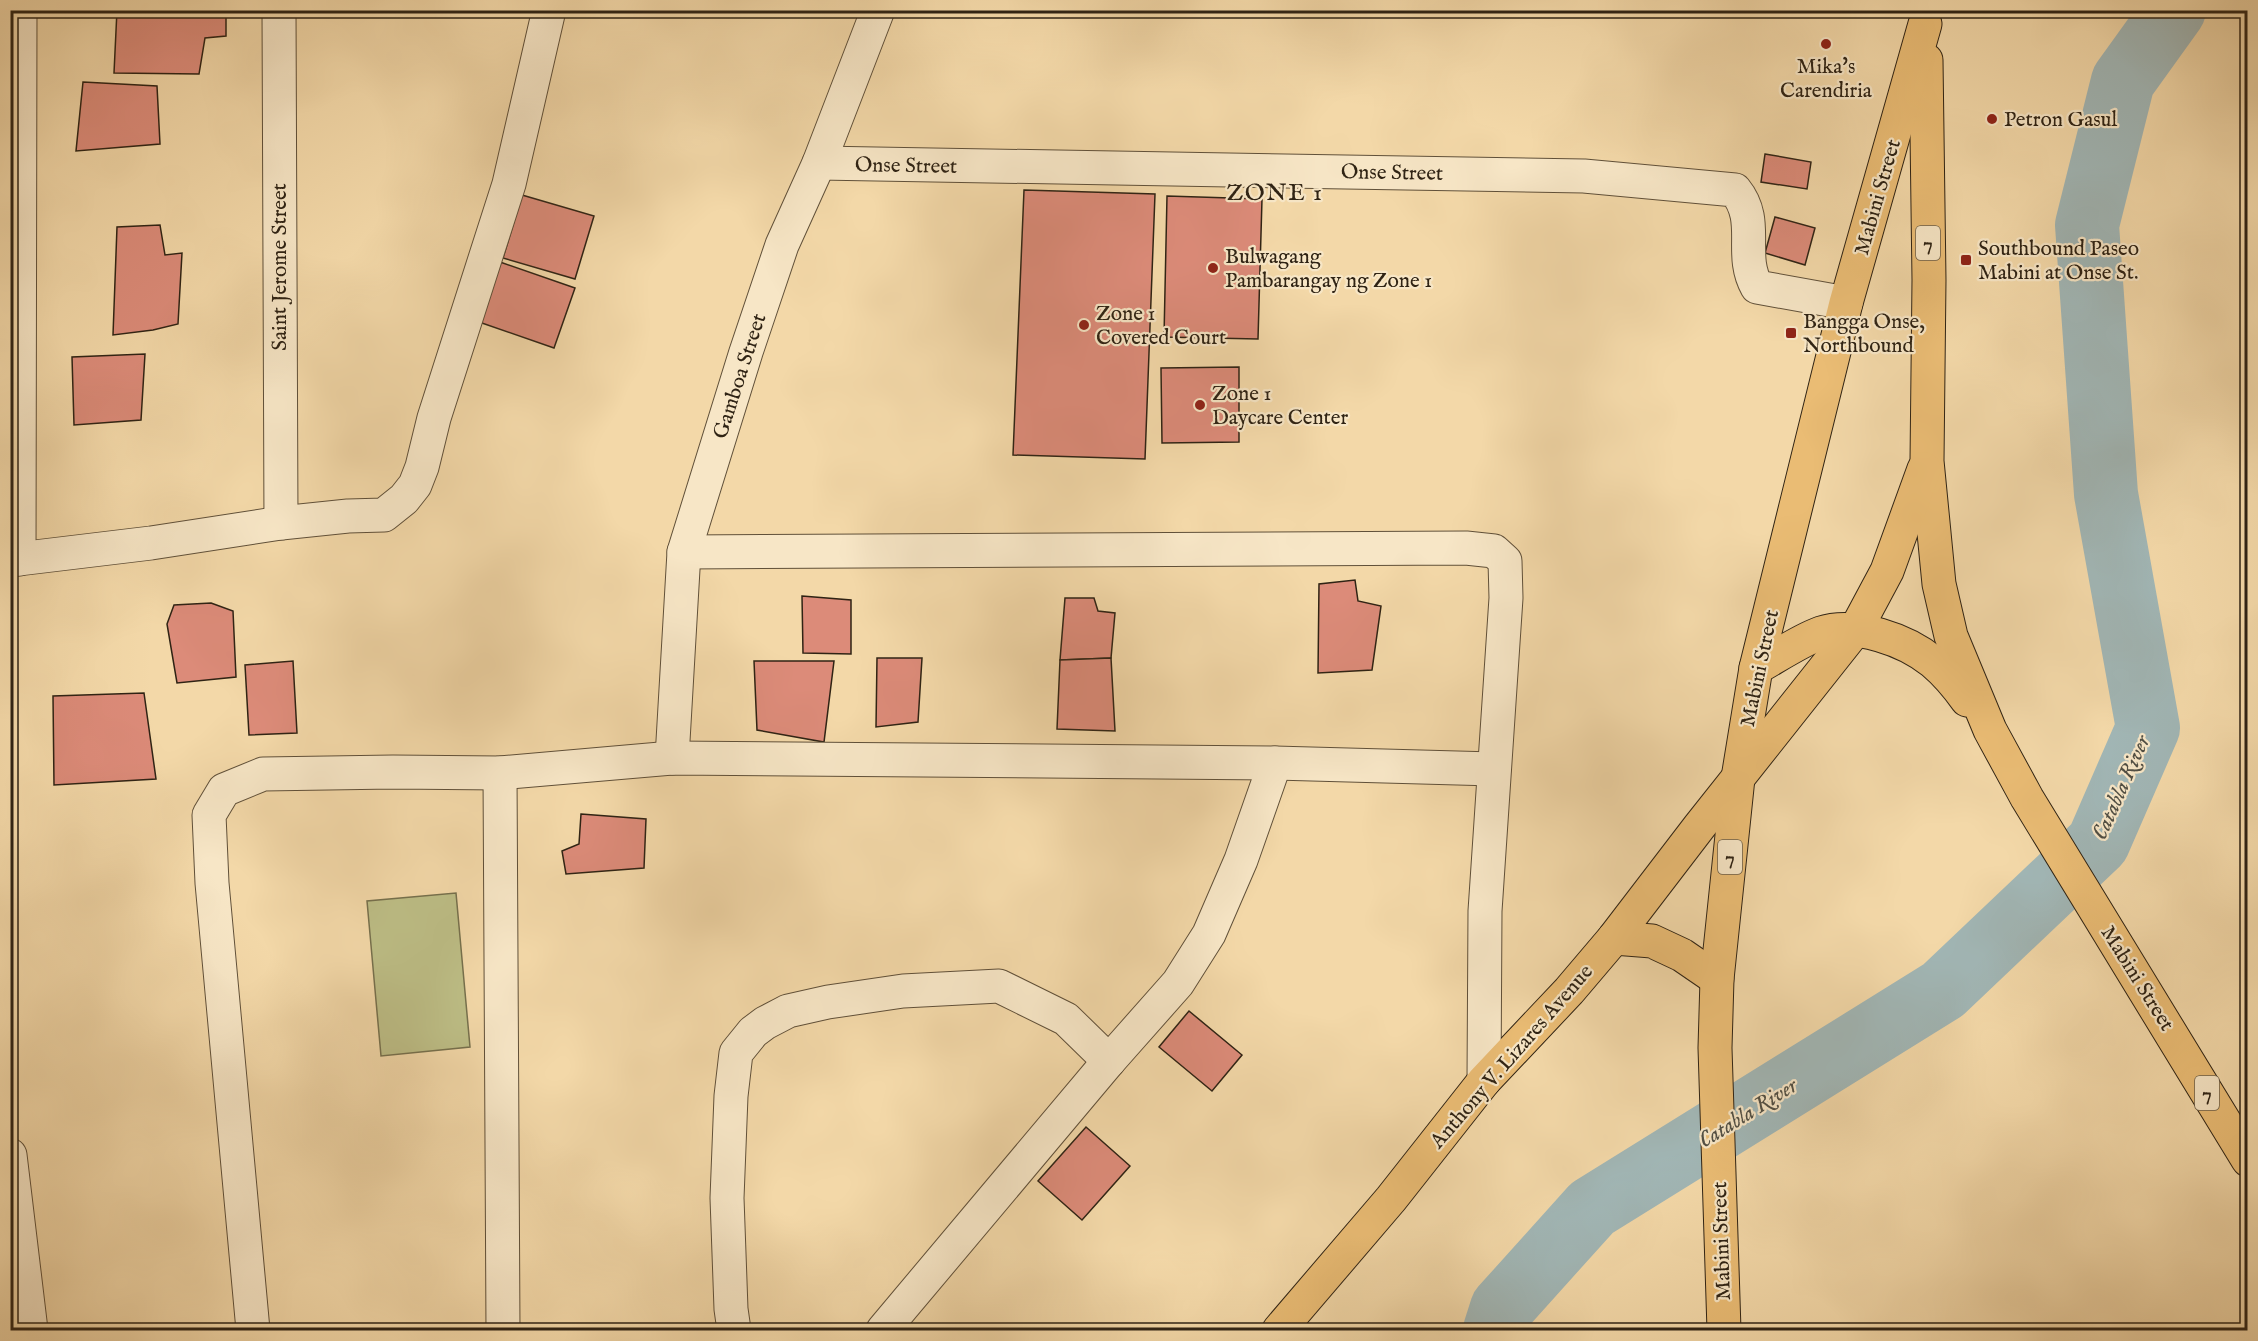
<svg xmlns="http://www.w3.org/2000/svg" width="2258" height="1341" viewBox="0 0 2258 1341" font-family="'IM FELL English',serif">
	<rect width="100%" height="100%" fill="#f3d8a8"/>
	<filter id="stains"><feTurbulence type="fractalNoise" baseFrequency=".00333" numOctaves="4"/><feColorMatrix values="0 0 0 0 .2 0 0 0 0 .09 0 0 0 0 .02 0 0 0 .5 -.17"/></filter>
	<radialGradient id="worn" r=".72"><stop offset=".6" stop-color="#630" stop-opacity="0"/><stop offset="1" stop-color="#630" stop-opacity=".3"/></radialGradient>
	<path fill="#bdbe86" stroke="#76704d" stroke-width="1.5" d="M456,893L470,1047L381,1056L367,901Z"/>
	<g fill="none" stroke-linecap="round" stroke-linejoin="round">
		<path stroke="#a1b6b5" stroke-width="64" d="M1495,1330L1502,1308L1592,1208L1943,990L2098,843L2148,728L2106,494L2087,225L2123,81L2174,10"/>
	</g>
	<g fill="#dc8b79" stroke="#2f2314" stroke-width="1.5">
		<path d="M117,10H226V36L205,38L199,74L114,73Z"/>
		<path d="M83,82L157,86L160,144L76,151Z"/>
		<path d="M1765,154L1811,162L1807,189L1761,182Z"/>
		<path d="M1024,190L1155,194L1145,459L1013,455Z"/>
		<path d="M522,195L594,216L575,279L503,258Z"/>
		<path d="M1167,196L1262,199L1258,339L1164,337Z"/>
		<path d="M1775,217L1815,228L1805,265L1765,253Z"/>
		<path d="M160,225L165,255L182,253L178,324L153,330L113,335L117,227Z"/>
		<path d="M500,262L575,288L554,348L479,322Z"/>
		<path d="M145,354L141,420L74,425L72,357Z"/>
		<path d="M1239,367V442L1162,443L1161,368Z"/>
		<path d="M1355,580L1358,601L1381,606L1372,670L1318,673L1319,584Z"/>
		<path d="M802,596L851,600V654L803,653Z"/>
		<path d="M1065,598H1094L1098,611L1115,613L1111,658L1060,660Z"/>
		<path d="M211,603L233,611L236,677L177,683L167,624L174,605Z"/>
		<path d="M877,658H922L918,722L876,727Z"/>
		<path d="M1111,658L1115,731L1057,729L1060,660Z"/>
		<path d="M293,661L297,733L249,735L245,665Z"/>
		<path d="M754,661H834L824,742L757,730Z"/>
		<path d="M144,693L156,779L54,785L53,696Z"/>
		<path d="M581,814L646,819L644,868L566,874L562,851L579,844Z"/>
		<path d="M1189,1011L1242,1055L1212,1091L1159,1047Z"/>
		<path d="M1086,1127L1130,1166L1082,1220L1038,1181Z"/>
	</g>
	<g fill="none" stroke-linecap="round" stroke-linejoin="round">
		<g stroke="#605039" stroke-width="35">
			<g id="minor">
				<path d="M279,10L281,523"/>
				<path d="M819,163L1584,176L1735,190C1761,222 1738,253 1757,287L1846,303"/>
				<path d="M684,552L1466,548L1494,551L1505,561L1506,598L1485,911L1484,1081"/>
				<path d="M19,559L20,10"/>
				<path d="M10,560L151,543L281,523L348,516L384,515L404,499L415,485L422,467L434,418L509,184L549,10"/>
				<path d="M672,758L684,552L746,352L782,245L819,163L878,10"/>
				<path d="M500,773L503,1330"/>
				<path d="M10,1155L31,1330"/>
				<path d="M253,1330L212,883L209,815L224,790L263,774L393,772L500,773L672,758L1275,763L1494,769"/>
				<path d="M734,1330L731,1309L727,1198L731,1096L736,1053L753,1032L765,1023L788,1011L828,1002L903,991L999,986L1066,1019L1109,1061"/>
				<path d="M883,1330L1109,1061L1178,983L1209,934L1241,860L1275,763"/>
			</g>
		</g>
		<g stroke="#2f2314" stroke-width="35">
			<g id="major">
				<path d="M1926,60L1929,280L1927,461L1939,584L1951,636L1990,730L2027,798L2248,1160"/>
				<path d="M1756,668C1774,658 1803,639 1821,633C1856,622 1906,640 1933,662C1946,673 1957,686 1967,700"/>
				<path d="M1614,938L1652,941L1682,955L1717,979"/>
				<path d="M1279,1330L1391,1199L1484,1081L1569,991L1614,938L1699,827L1856,629L1887,571L1924,469"/>
				<path d="M1724,1330L1715,1048L1717,979L1738,778L1756,668L1846,303L1925,24"/>
			</g>
		</g>
		<use href="#minor" stroke="#f7e6c6" stroke-width="33"/>
		<use href="#major" stroke="#eabc74" stroke-width="33"/>
	</g>
	<g fill="#8f2418" stroke="#f7e6c6" stroke-width="2">
		<circle cx="1826" cy="44" r="6"/>
		<circle cx="1992" cy="119" r="6"/>
		<rect x="1960" y="254" width="12" height="12" rx="3"/>
		<circle cx="1213" cy="268" r="6"/>
		<circle cx="1084" cy="325" r="6"/>
		<rect x="1785" y="327" width="12" height="12" rx="3"/>
		<circle cx="1200" cy="405" r="6"/>
	</g>
	<g text-anchor="middle" stroke-width="4.5" stroke-linejoin="round" paint-order="stroke">
		<g fill="#f7e6c6" stroke="#6b5e49" stroke-width="1.5">
			<rect x="1916" y="226" width="24" height="34" rx="4.5"/>
			<rect x="1718" y="840" width="24" height="34" rx="4.5"/>
			<rect x="2195" y="1076" width="24" height="34" rx="4.5"/>
		</g>
		<g font-size="20" font-weight="bold" fill="#2f2314">
			<text x="1928" y="250">7</text>
			<text x="1730" y="864">7</text>
			<text x="2207" y="1100">7</text>
		</g>
		<g font-size="21" fill="#2f2314" stroke="#f7e6c6" text-anchor="start">
			<text x="1826" y="73" text-anchor="middle">Mika's<tspan x="1826" dy="24">Carendiria</tspan></text>
			<text x="2004" y="126">Petron Gasul</text>
			<text x="1978" y="255">Southbound Paseo<tspan x="1978" dy="24">Mabini at Onse St.</tspan></text>
			<text x="1225" y="263">Bulwagang<tspan x="1225" dy="24">Pambarangay ng Zone 1</tspan></text>
			<text x="1096" y="320">Zone 1<tspan x="1096" dy="24">Covered Court</tspan></text>
			<text x="1803" y="328">Bangga Onse,<tspan x="1803" dy="24">Northbound</tspan></text>
			<text x="1212" y="400">Zone 1<tspan x="1212" dy="24">Daycare Center</tspan></text>
		</g>
		<g font-size="21" fill="#2f2314" stroke="#f7e6c6">
			<text transform="translate(906 165) rotate(1)" y="7">Onse Street</text>
			<text transform="translate(1392 172) rotate(1)" y="7">Onse Street</text>
			<text transform="translate(1877 197) rotate(-74)" y="7">Mabini Street</text>
			<text transform="translate(279 267) rotate(-90)" y="7">Saint Jerome Street</text>
			<text transform="translate(739 376) rotate(-72)" y="7">Gamboa Street</text>
			<text transform="translate(1759 668) rotate(-78)" y="7">Mabini Street</text>
			<text transform="translate(2138 978) rotate(58)" y="7">Mabini Street</text>
			<text transform="translate(1511 1056) rotate(-49)" y="7">Anthony V. Lizares Avenue</text>
			<text transform="translate(1721 1241) rotate(-92)" y="7">Mabini Street</text>
		</g>
		<g font-size="22" font-style="italic" fill="#514f44" stroke="#f7e6c6">
			<text transform="translate(2120 787) rotate(-66)" y="8">Catabla River</text>
			<text transform="translate(1747 1112) rotate(-32)" y="8">Catabla River</text>
		</g>
		<g font-size="24" letter-spacing="1.5" fill="#2f2314" stroke="#f7e6c6">
			<text x="1275" y="200">ZONE 1</text>
		</g>
	</g>
	<rect width="2258" height="1341" fill="none" stroke="#f3d8a8" stroke-width="36"/>
	<rect x="12" y="12" width="2234" height="1317" fill="none" stroke="#2f2314" stroke-width="3"/>
	<rect x="18" y="18" width="2222" height="1305" fill="none" stroke="#2f2314" stroke-width="1.5"/>
	<rect width="100%" height="100%" filter="url(#stains)"/>
	<rect width="100%" height="100%" fill="url(#worn)"/>
</svg>
